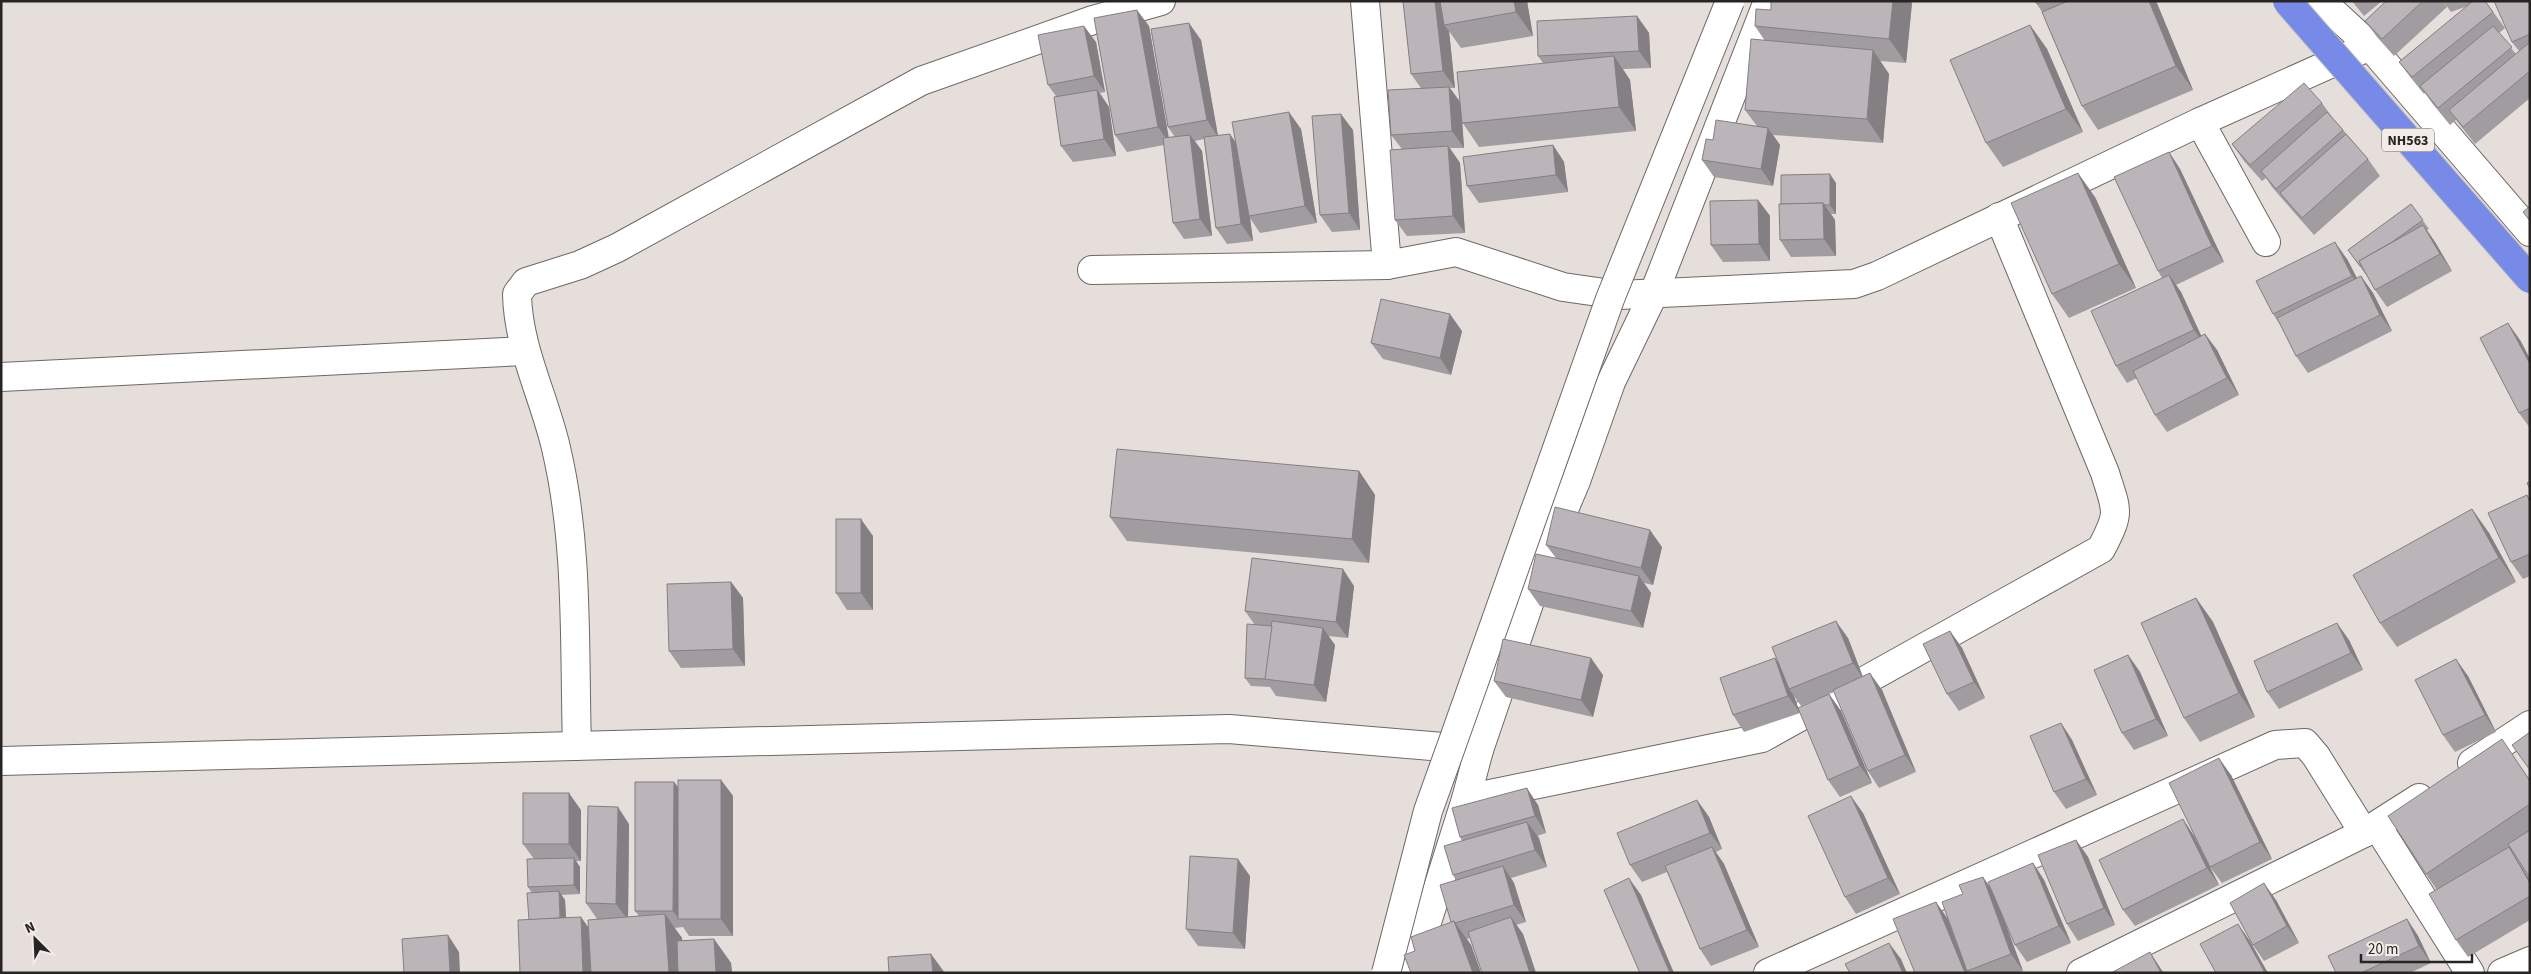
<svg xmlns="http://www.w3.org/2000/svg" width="2531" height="974" viewBox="0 0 2531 974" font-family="'Source Sans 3',sans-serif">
	<rect width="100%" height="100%" fill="#e5dedb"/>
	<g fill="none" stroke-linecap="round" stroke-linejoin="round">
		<g stroke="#6e6865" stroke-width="30">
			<g id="minor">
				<path d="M1365,1L1387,265"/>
				<path d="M2321,1L2370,46L2530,232"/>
				<path d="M2200,122L2266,242"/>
				<path d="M1092,270L1387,265L1456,252L1563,287L1619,295L1854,284L1877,276L2200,122L2370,46"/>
				<path d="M1,377L525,351"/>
				<path d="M577,746C574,646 579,545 556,448C544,396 518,348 517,294L526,282L580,265L617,248L921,81L1093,20L1161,1"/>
				<path d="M1,761L1229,729L1479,750"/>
				<path d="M2472,763L2530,725"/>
				<path d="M1466,799L1762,738L2101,549C2121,511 2117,512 2105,473L1999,217"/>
				<path d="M2377,826L2470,973"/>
				<path d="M1413,973L1422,938L1466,799L1479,750L1549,545L1576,481L1611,382L1654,293L1768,1"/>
				<path d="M1768,973L2275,745L2305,743L2316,756L2364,833"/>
				<path d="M2081,973L2364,833L2419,798"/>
				<path d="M2502,973L2530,961"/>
			</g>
		</g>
		<use href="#minor" stroke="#fff" stroke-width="28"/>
		<g stroke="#6e6865" stroke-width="30" stroke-linecap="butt">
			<path id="minor-bridge" d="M1386,973L1428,811L1451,747L1610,299L1730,1"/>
		</g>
		<g stroke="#bebebd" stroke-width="30" stroke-linecap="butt">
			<path id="highway-bridge" d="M2287,1L2530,279"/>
		</g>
		<use href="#minor-bridge" stroke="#fff" stroke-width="28"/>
		<use href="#highway-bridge" stroke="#778ae8" stroke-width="28"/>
	</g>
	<g fill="#a19c9f" fill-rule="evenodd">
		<path d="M1403,1H1527L1533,36L1461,48L1449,31L1455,88H1450L1460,102L1543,63L1538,56L1637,16L1649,33L1651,68L1623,69L1630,80L1636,131L1479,147L1462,122L1464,148H1450L1460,163L1465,233L1407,236L1395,220L1402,149L1391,135L1421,88L1411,74Z"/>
		<path d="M2035,1H2156L2193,90L2098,130L2082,106L2042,12Z"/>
		<path d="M2352,1H2382L2364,16Z"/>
		<path d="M2386,1H2443L2447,7L2394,56L2377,37L2365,21Z"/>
		<path d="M2443,1H2485L2505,28L2499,33L2516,54L2519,51L2512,42L2530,1V98L2475,144L2456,120L2450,125L2432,103L2425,93L2424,94L2411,78L2399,62L2468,6L2451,12Z"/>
		<path d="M1912,3L1906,63L1880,61L1889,74L1883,143L1773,135L1780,145L1773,186L1714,177L1702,160L1713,140L1757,126L1745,110L1765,41L1755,26L1771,10Z"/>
		<path d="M2030,25L2047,49L2083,132L2003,167L1986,143Z"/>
		<path d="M1149,26L1168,137H1175L1168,127L1201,40L1218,135L1236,142L1301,129L1317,223L1260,233L1250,218L1253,241L1227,244L1216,228L1204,139L1195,141L1202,151L1212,236L1184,239L1173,223L1164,145L1127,152L1115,135Z"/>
		<path d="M1096,42L1105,92L1100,93L1109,107L1116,156L1073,162L1061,146L1056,96L1048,85Z"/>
		<path d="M2322,103L2332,117L2368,159L2380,176L2314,235L2292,210L2272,187L2266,178L2262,181L2244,161L2232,144Z"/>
		<path d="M1353,130L1360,230L1332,232L1320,215Z"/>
		<path d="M1553,145L1564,162L1568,192L1479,203L1467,186Z"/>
		<path d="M2169,152L2180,169L2224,262L2176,285L2181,292L2201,336L2205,334L2217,350L2239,395L2167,432L2155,415L2137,378L2127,383L2116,366L2162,278L2158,271Z"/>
		<path d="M1836,183V214H1831L1835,220L1836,256L1791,257L1780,240L1781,204Z"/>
		<path d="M2095,197L2136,288L2069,318L2052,294Z"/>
		<path d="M1758,200L1770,216V261L1723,262L1711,245Z"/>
		<path d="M2411,204L2429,229L2427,230L2435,242L2452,271L2387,307L2375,290L2366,274V275L2348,250Z"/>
		<path d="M2347,259L2357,278L2361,276L2373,293L2392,331L2308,373L2296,356L2281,326L2273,314Z"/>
		<path d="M1462,331L1451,375L1383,359L1371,343Z"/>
		<path d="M2520,340L2530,359V428L2519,413Z"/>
		<path d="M1359,471L1375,495L1369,563L1127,541L1110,517Z"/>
		<path d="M2527,495L2530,499V576L2523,579L2511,562Z"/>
		<path d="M2472,509L2489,533L2516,582L2397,647L2380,623Z"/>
		<path d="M873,536V610H847L836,593Z"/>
		<path d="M1546,545L1662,547L1653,585L1644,583L1651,593L1643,628L1540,606L1528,589L1556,558Z"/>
		<path d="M731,582L743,598L745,666L681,668L669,651Z"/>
		<path d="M1354,586L1348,638L1328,636L1335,645L1326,702L1276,696L1270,687L1251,686L1245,678L1255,625L1245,611Z"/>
		<path d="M2196,598L2213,622L2255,717L2200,742L2184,718Z"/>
		<path d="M1950,631L1962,648L1985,698L1959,711L1947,694Z"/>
		<path d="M1848,638L1863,677L1882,690L1916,772L1879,788L1868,771L1834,692L1829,694L1841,711L1872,783L1840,797L1828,780L1800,713L1744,732L1733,715L1775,658L1780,665ZM1794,696L1801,706L1824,696L1798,708Z"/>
		<path d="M2349,640L2363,670L2279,709L2267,692Z"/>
		<path d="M2128,655L2140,672L2168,736L2134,750L2122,733Z"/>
		<path d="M1603,675L1593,717L1506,697L1494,681Z"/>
		<path d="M2468,676L2496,732L2455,752L2443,735Z"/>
		<path d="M2061,723L2072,740L2097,795L2066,809L2054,792Z"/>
		<path d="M2518,763L2530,780V878L2512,851L2520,864L2530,880V920L2468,957L2456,940L2437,890L2426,874Z"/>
		<path d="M2231,775L2272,859L2222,883L2210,867Z"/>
		<path d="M721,780L733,796V936H689L683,927L674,928L682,938V941L714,939L731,963L732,973H520L529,920L532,893L528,887L534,859L523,844L581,810V861H576L580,867V894L561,895L565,900L566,918L581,917L588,928L597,919L586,903L629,824L628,917L639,916L635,911L674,782L678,787Z"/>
		<path d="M1697,800L1709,817L1722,849L1716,852L1724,864L1759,947L1711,966L1700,949L1667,872L1642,882L1630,865Z"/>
		<path d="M1538,805L1546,833L1537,836L1539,838L1547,867L1511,878L1514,883L1526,922L1516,925L1523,934L1536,973H1482L1470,938L1467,939L1471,945L1481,973H1411L1415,951L1451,922L1456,880L1453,875L1462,841L1460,837Z"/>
		<path d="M1863,813L1900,894L1856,914L1845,897Z"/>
		<path d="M2183,819L2194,836L2219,885L2135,926L2123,910Z"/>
		<path d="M2076,840L2088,857L2115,925L2078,941L2067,924Z"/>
		<path d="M2033,863L2044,880L2071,943L2027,962L2015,945L2003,917L2023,971L2018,973H1915L1936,902L1947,918L1963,894L1983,877L1991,889Z"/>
		<path d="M1250,876L1245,949L1198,946L1186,929Z"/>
		<path d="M2276,900L2299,943L2264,961L2253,945Z"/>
		<path d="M2407,919L2418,936L2431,963L2410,973H2336Z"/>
	</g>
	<g fill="#837f82">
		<path d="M1435,1H1445L1444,25L1449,31L1455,88L1443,71Z"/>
		<path d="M1514,1H1527L1533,36L1516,12Z"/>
		<path d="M1893,1H1910L1912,3L1906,63L1889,39Z"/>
		<path d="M2149,1H2156L2193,90L2176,66Z"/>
		<path d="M1137,10L1149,26L1170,144L1158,127Z"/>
		<path d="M1637,16L1649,33L1651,68L1639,51Z"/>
		<path d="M1189,23L1201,40L1218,137L1207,120Z"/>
		<path d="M2030,25L2047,49L2083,132L2066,109Z"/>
		<path d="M1084,26L1096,42L1105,92L1094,76Z"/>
		<path d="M1873,50L1889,74L1883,143L1867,119Z"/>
		<path d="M1614,56L1630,80L1636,131L1619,107Z"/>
		<path d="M1449,87L1461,103L1464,148L1452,131Z"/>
		<path d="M1097,90L1109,107L1116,156L1104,139Z"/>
		<path d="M1289,112L1301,129L1317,223L1305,206Z"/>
		<path d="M1341,114L1353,130L1360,230L1349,213Z"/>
		<path d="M1768,128L1780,145L1773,186L1761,169Z"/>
		<path d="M1230,134L1241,150L1249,216L1250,218L1253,241L1241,224Z"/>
		<path d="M1190,135L1202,151L1212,236L1200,219Z"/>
		<path d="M1553,145L1564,162L1568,192L1556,175Z"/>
		<path d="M1448,146L1460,163L1465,233L1453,216Z"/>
		<path d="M2169,152L2180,169L2224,262L2212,246Z"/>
		<path d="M2078,173L2095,197L2136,288L2119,264Z"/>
		<path d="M1830,174L1836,183V214L1830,205Z"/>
		<path d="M1758,200L1770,216V261L1759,244Z"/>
		<path d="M1823,203L1835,220L1836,256L1824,239Z"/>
		<path d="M2423,225L2435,242L2452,271L2440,254Z"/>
		<path d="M2335,242L2347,259L2364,292L2352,276Z"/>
		<path d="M2169,275L2181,292L2206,346L2194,330Z"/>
		<path d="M2361,276L2373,293L2392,331L2380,315Z"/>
		<path d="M1450,314L1462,331L1451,375L1440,358Z"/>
		<path d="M2508,323L2520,340L2530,359V364Z"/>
		<path d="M2205,334L2217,350L2239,395L2227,378Z"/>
		<path d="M1359,471L1375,495L1369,563L1352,539Z"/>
		<path d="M2472,509L2489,533L2516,582L2499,558Z"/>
		<path d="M861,519L873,536V610L861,593Z"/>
		<path d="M1650,530L1662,547L1653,585L1641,568Z"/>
		<path d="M1343,569L1354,586L1348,638L1336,622Z"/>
		<path d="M1639,576L1651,593L1643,628L1631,611Z"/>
		<path d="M731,582L743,598L745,666L733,649Z"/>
		<path d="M2196,598L2213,622L2255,717L2239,693Z"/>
		<path d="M1836,621L1848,638L1864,680L1853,663Z"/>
		<path d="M2337,623L2349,640L2363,670L2351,653Z"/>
		<path d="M1323,628L1335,645L1326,702L1314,685Z"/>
		<path d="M1950,631L1962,648L1985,698L1974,682Z"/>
		<path d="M2128,655L2140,672L2168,736L2156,719Z"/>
		<path d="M1591,658L1603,675L1593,717L1581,700Z"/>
		<path d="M1775,658L1787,675L1789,689L1794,696L1800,713L1788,696Z"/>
		<path d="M2456,659L2468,676L2496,732L2485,715Z"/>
		<path d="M1870,673L1882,690L1916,772L1905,755Z"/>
		<path d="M1829,694L1841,711L1872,783L1860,766Z"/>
		<path d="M2061,723L2072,740L2097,795L2086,779Z"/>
		<path d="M2219,758L2231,775L2272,859L2260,842Z"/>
		<path d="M721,780L733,796V936L721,919Z"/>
		<path d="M674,782L686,798L679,919L673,911Z"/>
		<path d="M1527,788L1538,805L1546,833L1535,816Z"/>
		<path d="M569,793L581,810V861L569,844Z"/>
		<path d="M1851,796L1863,813L1900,894L1888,878Z"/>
		<path d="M1697,800L1709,817L1722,849L1710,833Z"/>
		<path d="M618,807L629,824L628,920L616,904Z"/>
		<path d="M2183,819L2194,836L2219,885L2207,868Z"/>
		<path d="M1527,822L1539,838L1547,867L1535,850Z"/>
		<path d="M2076,840L2088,857L2115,925L2104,908Z"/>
		<path d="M1712,847L1724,864L1759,947L1747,930Z"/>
		<path d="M2509,847L2520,864L2530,880V883Z"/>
		<path d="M574,858L580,867V894L574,885Z"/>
		<path d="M1238,859L1250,876L1245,949L1233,933Z"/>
		<path d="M2033,863L2044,880L2071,943L2059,926Z"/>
		<path d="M1503,866L1514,883L1526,922L1514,905Z"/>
		<path d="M1983,877L1994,893L2023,971L2011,954Z"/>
		<path d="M1629,878L1641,895L1674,973H1670Z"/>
		<path d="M2264,883L2276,900L2299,943L2287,926Z"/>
		<path d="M559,891L565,900L567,938L561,929Z"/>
		<path d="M1936,902L1947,918L1968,973H1965Z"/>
		<path d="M665,914L682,938L684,973H669Z"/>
		<path d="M581,917L598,941L599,973H583Z"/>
		<path d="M1511,917L1523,934L1536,973H1530Z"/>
		<path d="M2407,919L2418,936L2431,963L2419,946Z"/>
		<path d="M1454,921L1471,945L1481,973H1473Z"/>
		<path d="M2238,924L2250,941L2268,973H2265Z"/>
		<path d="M448,935L459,952L460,973H450Z"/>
		<path d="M714,939L731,963L732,973H716Z"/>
		<path d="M1889,943L1901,959L1907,973H1903Z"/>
		<path d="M2150,952L2161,969L2164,973H2161Z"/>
		<path d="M931,954L945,973H933Z"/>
	</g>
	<g fill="#bbb5b9" stroke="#837f82">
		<path d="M1403,1H1435L1443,71L1411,74Z"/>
		<path d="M1440,1H1514L1516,12L1444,25Z"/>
		<path d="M1771,1H1893L1889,39L1755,26L1756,9L1771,10Z"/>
		<path d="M2035,1H2043L2037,4Z"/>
		<path d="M2068,1H2149L2176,66L2082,106L2042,12Z"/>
		<path d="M2386,1H2423L2382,39L2365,21Z"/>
		<path d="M2473,1H2485L2493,12L2412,77L2399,62Z"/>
		<path d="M2494,1H2530V34L2512,42Z"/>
		<path d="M1137,10L1158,127L1115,135L1094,18Z"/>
		<path d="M1637,16L1639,51L1538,56L1537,21Z"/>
		<path d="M1189,23L1207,120L1168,127L1151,29Z"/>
		<path d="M2030,25L2066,109L1986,143L1950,60Z"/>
		<path d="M1084,26L1094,76L1048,85L1038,35Z"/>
		<path d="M2493,26L2512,47L2438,108L2420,86Z"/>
		<path d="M1751,39L1873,50L1867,119L1745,110Z"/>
		<path d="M2530,42V71L2463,127L2449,110Z"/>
		<path d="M1614,56L1619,107L1462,123L1457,72Z"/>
		<path d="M2304,83L2322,103L2250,165L2232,144Z"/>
		<path d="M1449,87L1452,131L1391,135L1388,90Z"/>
		<path d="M1097,90L1104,139L1061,146L1054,97Z"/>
		<path d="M1289,112L1305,206L1249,216L1232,122Z"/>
		<path d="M2327,112L2343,130L2276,189L2261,171Z"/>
		<path d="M1341,114L1349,213L1320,215L1312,116Z"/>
		<path d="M1716,120L1768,128L1761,169L1702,160L1706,139L1713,140Z"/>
		<path d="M1230,134L1241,224L1216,228L1204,137Z"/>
		<path d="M2346,134L2368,159L2302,218L2280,193Z"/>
		<path d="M1190,135L1200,219L1173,223L1163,138Z"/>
		<path d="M1553,145L1556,175L1467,186L1463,157Z"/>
		<path d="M1448,146L1453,216L1395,220L1390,150Z"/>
		<path d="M2169,152L2212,246L2158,271L2114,177Z"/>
		<path d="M2078,173L2119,264L2052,294L2011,203Z"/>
		<path d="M1830,174V205H1825L1823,203L1781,204V175Z"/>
		<path d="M1758,200L1759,244L1711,245L1710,201Z"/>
		<path d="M1823,203L1824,239L1780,240L1779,204Z"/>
		<path d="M2411,204L2423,220L2392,242L2359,261L2361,265L2360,266L2348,250Z"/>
		<path d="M2530,206V221L2523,212Z"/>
		<path d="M2423,225L2440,254L2375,290L2359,261Z"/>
		<path d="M2335,242L2352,276L2273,314L2256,281Z"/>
		<path d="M2169,275L2194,330L2116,366L2091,311Z"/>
		<path d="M2361,276L2380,315L2296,356L2277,318Z"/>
		<path d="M1381,299L1450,314L1440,358L1371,343Z"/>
		<path d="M2508,323L2530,364V408L2519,413L2480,338Z"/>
		<path d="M2205,334L2227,378L2155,415L2133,371Z"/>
		<path d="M1117,449L1359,471L1352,539L1110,517Z"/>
		<path d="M2530,481V489L2527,483Z"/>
		<path d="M2527,495L2530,502V554L2511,562L2488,513Z"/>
		<path d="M1555,507L1650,530L1641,568L1546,545Z"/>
		<path d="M2472,509L2499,558L2380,623L2353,575Z"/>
		<rect x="836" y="519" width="25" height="74"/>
		<path d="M1536,554L1639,576L1631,611L1528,589Z"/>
		<path d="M1252,558L1343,569L1336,622L1245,611Z"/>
		<path d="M731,582L733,649L669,651L667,584Z"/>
		<path d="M2196,598L2239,693L2184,718L2141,623Z"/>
		<path d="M1272,621L1323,628L1314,685L1264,679Z"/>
		<path d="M1836,621L1853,663L1789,689L1772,647Z"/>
		<path d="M2337,623L2351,653L2267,692L2254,661Z"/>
		<path d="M1247,624L1272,626L1265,679L1245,678Z"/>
		<path d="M1950,631L1974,682L1947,694L1923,644Z"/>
		<path d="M1503,639L1591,658L1581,700L1494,681Z"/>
		<path d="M2128,655L2156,719L2122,733L2094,670Z"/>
		<path d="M1775,658L1788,696L1733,715L1720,678Z"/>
		<path d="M2456,659L2485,715L2443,735L2415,680Z"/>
		<path d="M1870,673L1905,755L1868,771L1833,690Z"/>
		<path d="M1829,694L1860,766L1828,780L1798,708Z"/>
		<path d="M2061,723L2086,779L2054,792L2030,736Z"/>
		<path d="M2530,732V770L2512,745Z"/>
		<path d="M2502,739L2530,781V804L2426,874L2388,816Z"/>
		<path d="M2219,758L2260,842L2210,867L2169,783Z"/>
		<rect x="678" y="780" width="43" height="139"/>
		<path d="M635,782H674L673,911H635Z"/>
		<path d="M1527,788L1535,816L1460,837L1452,808Z"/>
		<rect x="523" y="793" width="46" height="51"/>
		<path d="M1851,796L1888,878L1845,897L1808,816Z"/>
		<path d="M1697,800L1710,833L1630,865L1617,833Z"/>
		<path d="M588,806L618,807L616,904L586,903Z"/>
		<path d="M2183,819L2207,868L2123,910L2099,860Z"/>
		<path d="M1527,822L1535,850L1453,875L1444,846Z"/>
		<path d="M2530,830V878L2508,844Z"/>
		<path d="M2076,840L2104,908L2067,924L2038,855Z"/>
		<path d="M1712,847L1747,930L1700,949L1665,866Z"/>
		<path d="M2509,847L2530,883V896L2456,940L2429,894Z"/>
		<path d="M1190,856L1238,859L1233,933L1186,929Z"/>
		<path d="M574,858V885L528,887L527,859Z"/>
		<path d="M2033,863L2059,926L2015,945L1988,882Z"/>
		<path d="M1503,866L1514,905L1455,923L1454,921L1451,922L1440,885Z"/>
		<path d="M1983,877L2011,954L1967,971L1942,902L1963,894L1959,885Z"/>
		<path d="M1629,878L1670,973H1640L1604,890Z"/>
		<path d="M2264,883L2287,926L2253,945L2230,903Z"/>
		<path d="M559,891L560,918L529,920L527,893Z"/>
		<path d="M1936,902L1965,973H1915L1893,919Z"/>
		<path d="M665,914L669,973H591L588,920Z"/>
		<path d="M581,917L583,973H520L518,920Z"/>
		<path d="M1511,917L1530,973H1482L1468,932Z"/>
		<path d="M2407,919L2419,946L2361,973H2336L2328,956Z"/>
		<path d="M1454,921L1473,973H1411L1404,955L1415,951L1411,937Z"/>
		<path d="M2238,924L2265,973H2216L2200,944Z"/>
		<path d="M448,935L450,973H404L402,939Z"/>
		<path d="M714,939L716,973H678L677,941Z"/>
		<path d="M1889,943L1903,973H1850L1845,964Z"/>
		<path d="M2150,952L2161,973H2111Z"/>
		<path d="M931,954L933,973H889L888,957Z"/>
	</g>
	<g text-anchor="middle" stroke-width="4" stroke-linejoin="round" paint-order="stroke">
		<rect fill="#f2ebe8" stroke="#64605f" stroke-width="1" x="2382" y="128.5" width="52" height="23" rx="4"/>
		<g font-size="14" font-weight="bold" fill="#272524">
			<text x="2408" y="145">NH563</text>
		</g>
	</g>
	<rect width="2531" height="974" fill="none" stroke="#272524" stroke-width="5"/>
	<g transform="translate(35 939) rotate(336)" stroke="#f2ebe8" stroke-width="4" paint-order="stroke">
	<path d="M0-4L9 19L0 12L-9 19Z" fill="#272524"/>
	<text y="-8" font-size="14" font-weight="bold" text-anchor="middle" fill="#272524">N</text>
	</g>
	<path d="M2361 954v8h111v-8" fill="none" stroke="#272524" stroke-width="2.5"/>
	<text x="2368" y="954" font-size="15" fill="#272524" stroke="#f2ebe8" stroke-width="4" paint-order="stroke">20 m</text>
</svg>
